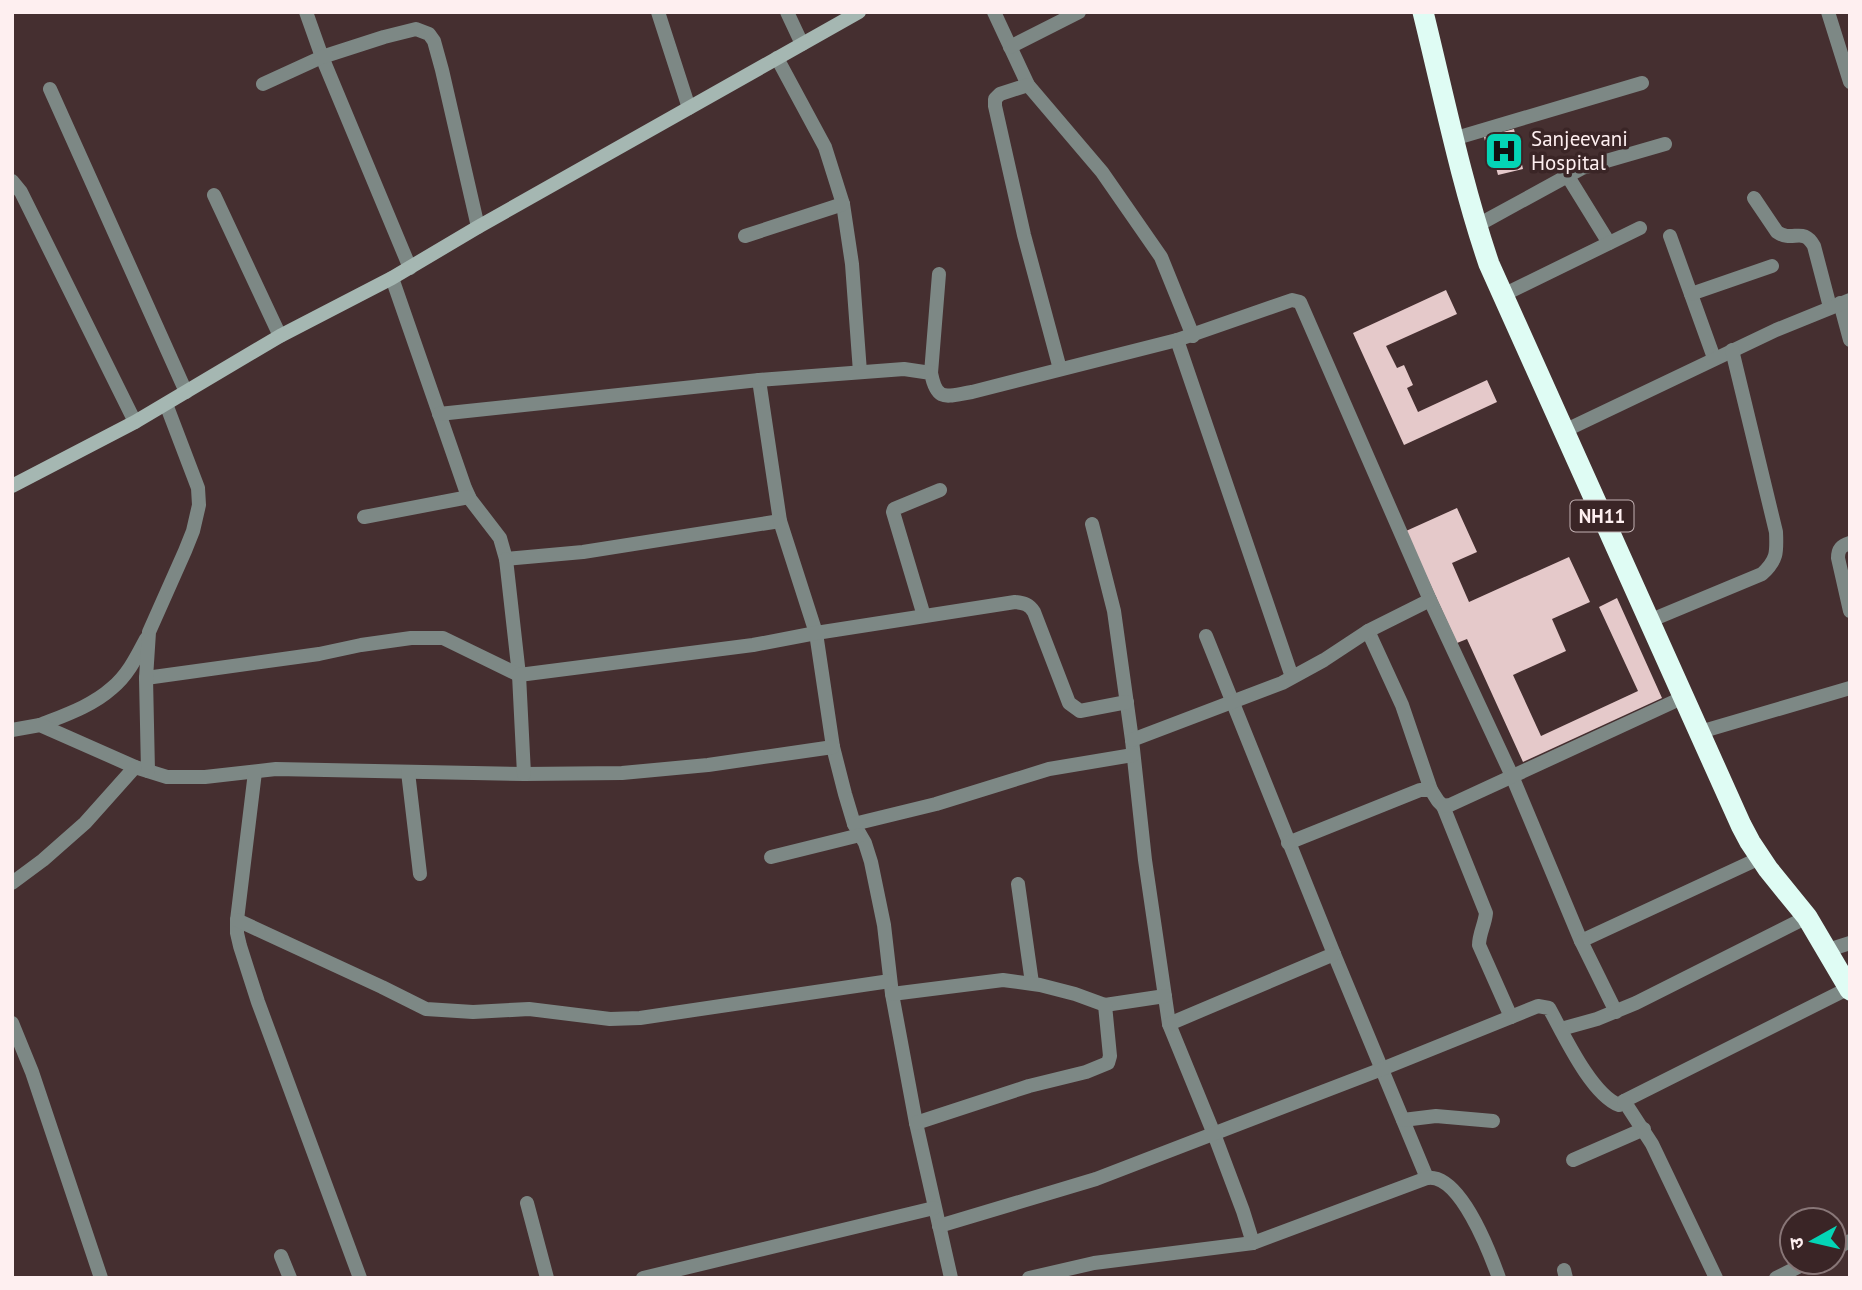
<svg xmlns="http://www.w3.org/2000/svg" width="1862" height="1290" viewBox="0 0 1862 1290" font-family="'PT Sans','Noto Sans Devanagari',sans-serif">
	<rect width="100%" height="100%" fill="#452f30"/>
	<g fill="#e5c9ca">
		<path d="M1514,129L1523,169L1498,175L1492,152L1488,153L1484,137Z"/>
		<path d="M1446,290L1457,314L1386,346L1397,368L1404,365L1413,385L1407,388L1418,412L1487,380L1497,402L1404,445L1353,333Z"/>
		<path d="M1457,508L1477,552L1452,563L1469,602L1569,557L1590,602L1552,619L1566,651L1513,675L1541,736L1638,691L1599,607L1617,598L1662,698L1523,762L1467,639L1457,643L1406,531Z"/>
	</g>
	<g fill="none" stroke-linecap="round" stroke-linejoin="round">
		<g stroke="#7d8885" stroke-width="14">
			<path d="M306,12L322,57L410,268"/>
			<path d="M658,12L689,108"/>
			<path d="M787,12L802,44"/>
			<path d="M994,12L1028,85L1102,172L1161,257L1193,336"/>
			<path d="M1828,12L1850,82"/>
			<path d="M1010,47L1079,12"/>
			<path d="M777,58L825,147L843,204L852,264L860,372"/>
			<path d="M263,84L322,57L384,37L416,29L429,34L434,41L442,70L478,227"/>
			<path d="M1028,85L1000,94L995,99V106L1024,235L1060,369"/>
			<path d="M50,89L186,392"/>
			<path d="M1453,139L1642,83"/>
			<path d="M1567,175L1609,243"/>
			<path d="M12,181L21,192L135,422"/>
			<path d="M214,195L280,336"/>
			<path d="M1754,198L1777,232C1793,243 1803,226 1814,246L1830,307"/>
			<path d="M1476,226L1582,168L1665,144"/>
			<path d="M745,236L843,204"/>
			<path d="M1670,236L1714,358"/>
			<path d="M392,278L465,488L470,499L500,538L506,559L583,552L780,521"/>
			<path d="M1691,294L1772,266"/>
			<path d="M1503,295L1640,228"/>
			<path d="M1840,303L1850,340"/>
			<path d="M1177,340L1292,677"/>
			<path d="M931,373L939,274"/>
			<path d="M759,380L780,521L816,633L833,747L845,794L854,824L865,843L871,862L884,925L892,994L916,1123L951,1278"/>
			<path d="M439,414L759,380L904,369L931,373C937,403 946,396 972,392L1177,340L1292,300L1300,302L1430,600L1512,776L1581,941L1760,858"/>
			<path d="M1564,431L1776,330L1850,300"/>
			<path d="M364,517L469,497"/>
			<path d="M1092,524L1114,611L1132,740L1145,860L1169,1024L1214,1134L1243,1211L1253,1243"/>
			<path d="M1850,543C1841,546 1838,549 1838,558L1850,611"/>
			<path d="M506,559L519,675"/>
			<path d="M924,616L893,512L894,509L940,490"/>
			<path d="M1649,621L1762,574C1777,560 1777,553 1776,532L1732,350"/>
			<path d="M1368,631L1402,705L1431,790"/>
			<path d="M1206,636L1334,954L1427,1178"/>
			<path d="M146,678L319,654L361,645L411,638H443L519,675"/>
			<path d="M40,725C65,715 92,706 112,688C128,675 137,656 146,639"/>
			<path d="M12,730L40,725L135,767L167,777H205L276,769L524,774L622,773L708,765L833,747"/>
			<path d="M1700,732L1850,688"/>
			<path d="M1132,740L1282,683L1324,660L1368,631L1430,600"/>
			<path d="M148,771L146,678L149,632L185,551L193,531L199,505L198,488L166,404"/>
			<path d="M255,772L237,920V933L240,946L258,1002L360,1278"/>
			<path d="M408,772L420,874"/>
			<path d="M524,774L519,675L753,645L816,633L1015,602C1024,603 1029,604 1034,612L1069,703L1080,711L1127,702"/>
			<path d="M1443,806L1486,913C1485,924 1479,934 1479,945L1511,1017"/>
			<path d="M854,824L936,804L1049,769L1133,755"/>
			<path d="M1288,843L1420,790H1431L1438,801L1443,806L1450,805L1684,697"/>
			<path d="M771,857L860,835"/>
			<path d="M12,883L43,860L85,823L135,767"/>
			<path d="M1018,884L1032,983"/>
			<path d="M237,920L382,987L426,1009L473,1012L529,1009L610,1019L640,1018L890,981"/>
			<path d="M1581,941L1616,1012"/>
			<path d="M1828,950L1850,943"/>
			<path d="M892,994L1003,980L1040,985L1075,994L1105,1005L1165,996"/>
			<path d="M12,1023L32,1072L101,1278"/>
			<path d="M1169,1024L1334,954"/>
			<path d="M1561,1029L1597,1019L1636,1003L1807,917"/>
			<path d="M1403,1120L1436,1116L1493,1121"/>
			<path d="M916,1123L1029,1086L1086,1072L1108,1063L1110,1056L1105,1005"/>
			<path d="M1573,1160L1644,1129"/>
			<path d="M527,1203L547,1278"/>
			<path d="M939,1226L1096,1179L1382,1069L1538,1006L1549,1008C1564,1035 1591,1094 1619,1105L1624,1101"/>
			<path d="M1834,1249L1850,1241"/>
			<path d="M281,1256L290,1278"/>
			<path d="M1564,1270L1566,1278"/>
			<path d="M643,1278L934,1208"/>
			<path d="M1029,1278L1094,1263L1253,1243L1427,1178C1460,1173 1490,1253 1499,1278"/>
			<path d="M1716,1278L1652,1144L1624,1101L1849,988"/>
			<path d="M1776,1278L1808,1262"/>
		</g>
		<path stroke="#a5b7b2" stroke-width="14" d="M12,486L135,422L280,336L392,278L478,227L859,12"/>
		<path stroke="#dffcf4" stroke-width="21" d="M1423,12C1444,97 1461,182 1489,264L1741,825L1750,842L1768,869L1807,917L1850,990"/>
	</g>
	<defs>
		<g id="hospital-square" transform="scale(2.0125)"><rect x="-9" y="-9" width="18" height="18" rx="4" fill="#04d5b6" stroke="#3a2526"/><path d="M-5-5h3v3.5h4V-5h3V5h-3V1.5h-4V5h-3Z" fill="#111"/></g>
	</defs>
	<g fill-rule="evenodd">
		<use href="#hospital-square" x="1504" y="151"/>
	</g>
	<g text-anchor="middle" stroke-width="7" stroke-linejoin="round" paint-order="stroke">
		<rect fill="#3a2526" stroke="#c3b2b3" stroke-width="2" x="1570.5" y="500.5" width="63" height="31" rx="5"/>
		<g font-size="19" font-weight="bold" fill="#feeff0">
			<text x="1602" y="523">NH11</text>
		</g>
		<g font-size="21" fill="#feeff0" stroke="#3a2526" text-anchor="start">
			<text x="1531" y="146">Sanjeevani<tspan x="1531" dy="24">Hospital</tspan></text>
		</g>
	</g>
	<rect width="1862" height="1290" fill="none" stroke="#feeff0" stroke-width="28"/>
	<g transform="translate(1813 1241) rotate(262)"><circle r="33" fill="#3a2526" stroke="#887677" stroke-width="2"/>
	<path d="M0-5L12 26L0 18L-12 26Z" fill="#04d5b6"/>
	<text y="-10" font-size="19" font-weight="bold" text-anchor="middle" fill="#feeff0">उ</text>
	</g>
</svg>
